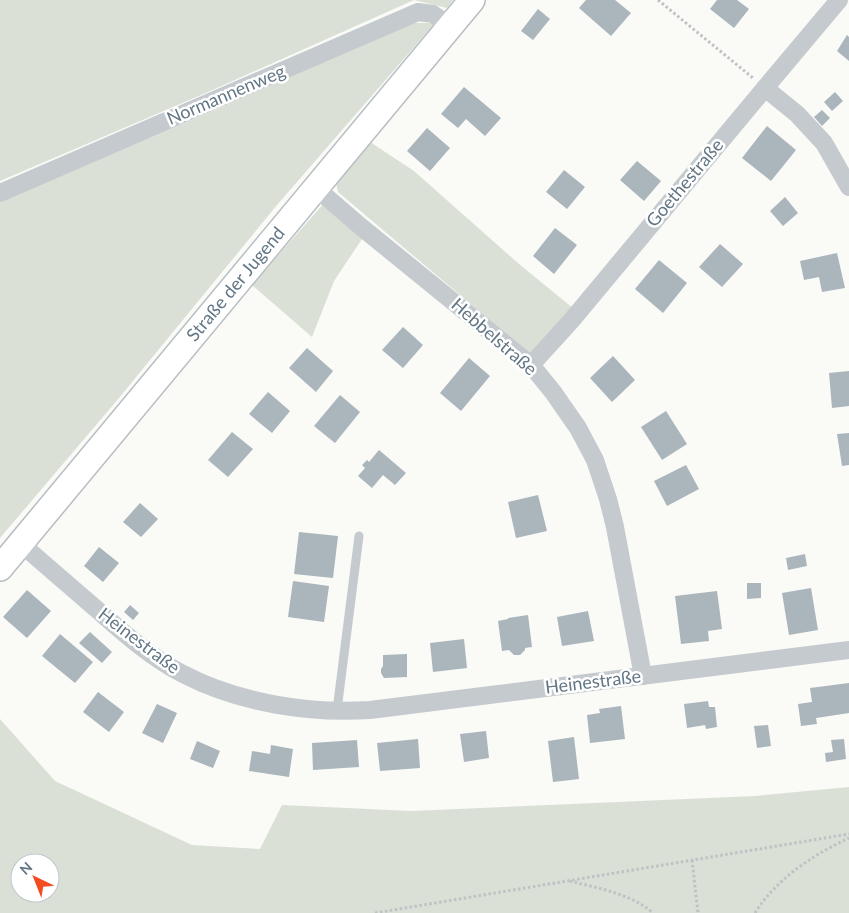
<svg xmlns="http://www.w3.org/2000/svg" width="849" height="913" viewBox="0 0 849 913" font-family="Lato,sans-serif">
	<rect width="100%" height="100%" fill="#fafaf7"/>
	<g fill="#dae0d6" fill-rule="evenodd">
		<path d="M0,0H453L447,8L414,0L208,92L0,181Z"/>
		<path d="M411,23H435L277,205L119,398L0,538V202L213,111Z"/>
		<path d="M367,140L414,171L519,264L574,309L531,355L338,192L335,178Z"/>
		<path d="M325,202L364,236L334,281L312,337L252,285Z"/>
		<path d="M0,719L55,781L192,845L260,849L282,805L411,811L755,796L849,787V913H0ZM20,863H50V893H20Z"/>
	</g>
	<g fill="#abb5bc">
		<path d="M586,0H615L631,13L611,36L579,8Z"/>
		<path d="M717,0H737L749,9L734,28L710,9Z"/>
		<path d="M538,9L550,19L533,40L521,31Z"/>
		<path d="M847,35L849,37V61L837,51Z"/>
		<path d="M464,87L501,118L485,136L466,119L458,128L441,114Z"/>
		<path d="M835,92L843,101L832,111L824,102Z"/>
		<path d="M822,110L830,118L822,126L814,117Z"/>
		<path d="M767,126L796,150L771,181L742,158Z"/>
		<path d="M427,128L450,148L430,171L407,151Z"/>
		<path d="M637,161L661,181L644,201L620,180Z"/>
		<path d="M564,170L585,187L567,209L546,192Z"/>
		<path d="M785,197L798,213L783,226L770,211Z"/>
		<path d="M555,228L577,245L554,274L533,256Z"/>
		<path d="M720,244L743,264L722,287L699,267Z"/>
		<path d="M837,253L845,288L822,292L819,277L804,280L800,261Z"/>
		<path d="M659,260L687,283L663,313L635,289Z"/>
		<path d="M403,327L423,345L403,368L382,350Z"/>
		<path d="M307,348L333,371L316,392L289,368Z"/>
		<path d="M613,356L635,380L612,402L590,378Z"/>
		<path d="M469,358L490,376L461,411L440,393Z"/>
		<path d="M849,371V406L832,408L829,373Z"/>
		<path d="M268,392L290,411L272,433L249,414Z"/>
		<path d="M340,395L360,412L335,443L314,426Z"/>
		<path d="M666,411L687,444L662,460L641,427Z"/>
		<path d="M232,432L253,449L228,477L208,460Z"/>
		<path d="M849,433V465L842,466L837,434Z"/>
		<path d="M379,450L406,473L395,485L383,475L372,488L358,476L365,468L362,465L367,460L369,462Z"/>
		<path d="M686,465L699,489L667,506L654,481Z"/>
		<path d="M538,495L547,531L516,538L508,502Z"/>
		<path d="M140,503L158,519L141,537L123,522Z"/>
		<path d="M299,532L338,536L333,578L294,574Z"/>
		<path d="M99,547L119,563L103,582L84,566Z"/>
		<path d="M805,554L807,566L788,570L786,558Z"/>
		<path d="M293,581L329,586L324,622L288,617Z"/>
		<path d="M747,583H761V598L747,599Z"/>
		<path d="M811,588L818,630L789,635L782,593Z"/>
		<path d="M27,590L51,611L27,638L3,617Z"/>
		<path d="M717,591L722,629L708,631L709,641L681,644L675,596Z"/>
		<path d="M130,605L139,613L133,620L124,612Z"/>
		<path d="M588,611L594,641L562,646L557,617Z"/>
		<path d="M528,615L532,647L525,648V650L520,655H514L509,650L502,651L498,621L508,619V618Z"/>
		<path d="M90,632L112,652L102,663L79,643Z"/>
		<path d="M60,634L93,662L75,683L42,656Z"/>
		<path d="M464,639L467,668L433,672L430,643Z"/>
		<path d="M407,654V677L384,678L381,673V669L383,666V655Z"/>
		<path d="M849,683V713L816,718L817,724L801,726L798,704L812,702L810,688Z"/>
		<path d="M98,692L124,712L109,732L83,712Z"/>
		<path d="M708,701L709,707H715L717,727L706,729L705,725L687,728L684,704Z"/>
		<path d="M157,704L177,713L163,743L142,733Z"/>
		<path d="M621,706L625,739L590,743L587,715L600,713L599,709Z"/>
		<path d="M768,725L771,746L757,748L754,726Z"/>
		<path d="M486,731L489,758L464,762L460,734Z"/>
		<path d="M574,737L579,779L553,782L548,741Z"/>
		<path d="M418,739L420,768L380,771L377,743Z"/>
		<path d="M844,739L846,759L826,762L825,753L833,752L831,740Z"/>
		<path d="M357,740L359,767L313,770L312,743Z"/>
		<path d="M197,741L220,751L213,768L190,759Z"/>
		<path d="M271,745L293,749L289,777L249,771L252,751L270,754Z"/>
	</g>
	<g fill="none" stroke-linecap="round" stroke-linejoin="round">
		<g stroke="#b7bec3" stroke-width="28">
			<g id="secondary">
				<path id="s1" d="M0,568L472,0"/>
			</g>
		</g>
		<g stroke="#bfc2c5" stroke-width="3" stroke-dasharray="2.5 2.5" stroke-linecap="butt">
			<path d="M658,0L753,78"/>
			<path d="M692,860L698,913"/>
			<path d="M570,881C597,888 632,894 653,913"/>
			<path d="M375,913L849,834"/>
			<path d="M755,913C777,878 813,855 849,838"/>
		</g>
		<path stroke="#c5cace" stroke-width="9" d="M337,710L359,536"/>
		<g stroke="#c5cace" stroke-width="18">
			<path d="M765,88L797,114L824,143L849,187"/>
			<path d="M316,188L360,226L531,365L553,392L578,428L595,460L608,499L615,527L643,676"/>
			<path d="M0,193L418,12L433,14L450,26"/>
			<path d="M531,365L571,321L765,88L839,0"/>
			<path d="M20,543C47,566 74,590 101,613C126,635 152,658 183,674C239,703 308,714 370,710L849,650"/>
		</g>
		<use href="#secondary" stroke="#fff" stroke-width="25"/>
	</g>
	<g text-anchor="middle" stroke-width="5" stroke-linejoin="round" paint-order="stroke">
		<g font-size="18" fill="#627685" stroke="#fff">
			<text transform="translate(226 95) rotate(-23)" y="6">Normannenweg</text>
			<text transform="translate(685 183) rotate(-50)" y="6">Goethestraße</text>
			<text dy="6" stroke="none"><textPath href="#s1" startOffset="369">Straße der Jugend</textPath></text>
			<text transform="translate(494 337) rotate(41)" y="6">Hebbelstraße</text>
			<text transform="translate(139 641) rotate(37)" y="6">Heinestraße</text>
			<text transform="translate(593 682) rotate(-7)" y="6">Heinestraße</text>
		</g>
	</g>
	<g transform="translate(35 878) rotate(317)"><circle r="24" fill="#ffffff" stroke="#c0c8ce"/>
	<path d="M0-4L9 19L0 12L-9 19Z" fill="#f24c1f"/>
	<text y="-8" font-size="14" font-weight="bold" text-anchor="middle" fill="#627685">N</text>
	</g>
</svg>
